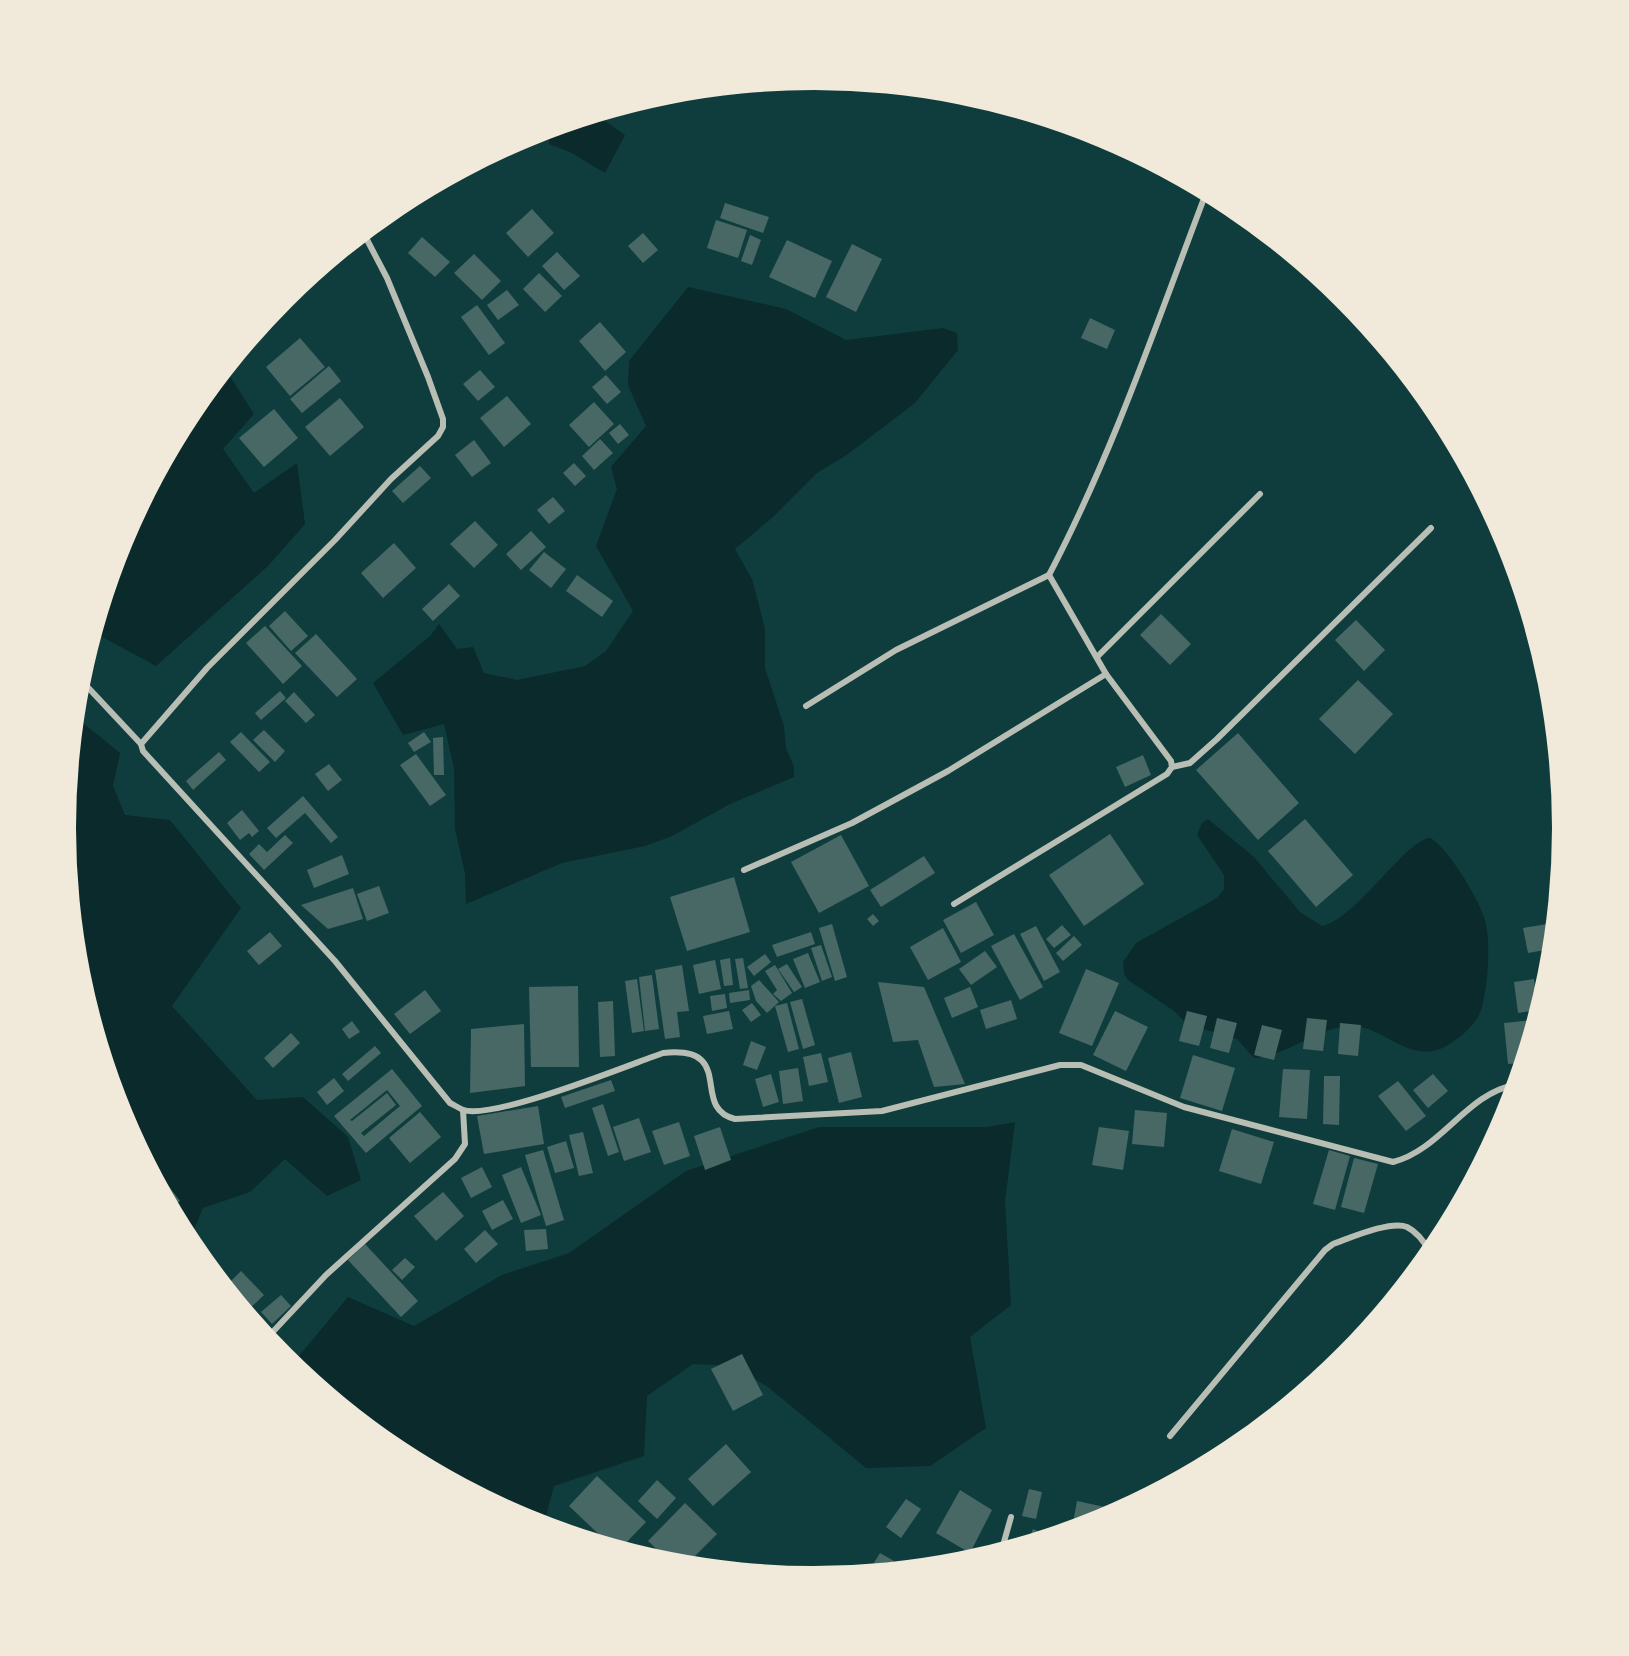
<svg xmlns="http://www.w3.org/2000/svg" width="1629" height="1656" viewBox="0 0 1629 1656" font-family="'DM Sans',sans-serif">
	<rect width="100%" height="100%" fill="#0f3d3e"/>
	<g fill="#0a2a2b">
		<path d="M597,115L625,135L605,173L570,152L549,144V130Z"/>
		<path d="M688,287L786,309L846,340L943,328L957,333L958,350L915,403L848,454L817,473L773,517L735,549L752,579L761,613L765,629V668L784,726L786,748L794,767V777L730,804L672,836L645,846L562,863L466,904L465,873L455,829L454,768L444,724L403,735L373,683L430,636L439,624L457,649L473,647L484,673L517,680L585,666L606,651L633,611L596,546L617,489L611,467L646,426L628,385L629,361Z"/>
		<path d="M268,320L270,322L228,373L254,414L223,449L254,493L297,463L305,524L268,566L156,666L95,633L123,541L192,412Z"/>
		<path d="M77,718L120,753L113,786L125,815L170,820L241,908L172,1006L257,1100L303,1097L348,1137L361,1180L327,1196L285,1159L250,1192L203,1208L190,1239L123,1114L80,974L66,828Z"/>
		<path d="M1208,819L1254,857L1300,912L1322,926C1357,919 1407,837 1431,838C1451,853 1475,893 1484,917C1492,937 1488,999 1478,1017C1471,1029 1453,1044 1440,1049C1408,1061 1384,1028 1354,1026C1322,1024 1288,1056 1254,1058L1237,1039L1187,1024L1174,1011L1128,980L1124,974L1123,962L1136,943L1217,898L1224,889V875L1197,835L1202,823Z"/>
		<path d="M1015,1122L1005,1202L1011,1305L970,1337L986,1428L930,1466L866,1468L768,1387L733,1366L693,1364L647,1396L644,1456L554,1486L544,1524L528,1519L398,1450L294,1362L348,1297L414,1326L502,1275L569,1253L686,1171L819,1127H987Z"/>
	</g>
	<g fill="#486865" fill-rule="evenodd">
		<path d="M1003,107L1024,113L1023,115L1003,110Z"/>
		<path d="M725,203L769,217L763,233L720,218Z"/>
		<path d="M532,209L554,233L528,257L506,233Z"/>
		<path d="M716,220L747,230L738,258L707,248Z"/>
		<path d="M643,233L658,250L643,263L628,246Z"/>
		<path d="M750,235L761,240L752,265L741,261Z"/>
		<path d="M422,237L450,262L435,277L408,253Z"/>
		<path d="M787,240L832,261L815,298L769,277Z"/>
		<path d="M852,244L882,259L856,312L826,297Z"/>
		<path d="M557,252L580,276L564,290L542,266Z"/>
		<path d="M474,254L501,281L482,300L454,273Z"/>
		<path d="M539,273L562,296L545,312L523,289Z"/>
		<path d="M507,290L519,305L498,320L487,305Z"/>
		<path d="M477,305L505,343L489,355L461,317Z"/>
		<path d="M1090,318L1115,330L1107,349L1081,338Z"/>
		<path d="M600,322L626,352L605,371L579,341Z"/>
		<path d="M300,338L325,367L290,396L266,367Z"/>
		<path d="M329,366L341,381L302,413L290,399Z"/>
		<path d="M480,370L495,387L478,401L463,384Z"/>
		<path d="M606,375L621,392L607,404L592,387Z"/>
		<path d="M507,396L531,424L504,447L480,418Z"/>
		<path d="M340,398L364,427L330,456L305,427Z"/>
		<path d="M594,402L614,424L589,447L569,425Z"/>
		<path d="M274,409L298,438L264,467L239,438Z"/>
		<path d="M620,424L629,435L618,444L609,433Z"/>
		<path d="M600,439L613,453L594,470L582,456Z"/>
		<path d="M474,440L491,463L472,477L455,455Z"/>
		<path d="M574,463L586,476L575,486L563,473Z"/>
		<path d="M420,466L431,478L403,503L392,491Z"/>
		<path d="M553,497L565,511L549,524L537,510Z"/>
		<path d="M475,521L498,545L474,568L450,544Z"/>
		<path d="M531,531L546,547L521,570L506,554Z"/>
		<path d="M394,543L416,568L383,598L361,573Z"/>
		<path d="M544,552L566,569L551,588L529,570Z"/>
		<path d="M577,575L613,601L602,617L566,591Z"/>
		<path d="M449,584L460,596L433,621L422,609Z"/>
		<path d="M285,611L308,636L291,651L269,626Z"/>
		<path d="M1161,614L1191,644L1170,665L1140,635Z"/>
		<path d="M1356,620L1385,650L1364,671L1335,640Z"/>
		<path d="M265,626L302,666L283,684L246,643Z"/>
		<path d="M316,634L357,679L337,697L295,653Z"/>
		<path d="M1358,680L1393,714L1355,754L1319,719Z"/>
		<path d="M280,691L286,698L261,720L255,713Z"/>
		<path d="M294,692L315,715L306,723L285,701Z"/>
		<path d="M264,730L285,751L275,762L253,740Z"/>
		<path d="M241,732L270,762L259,772L230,742Z"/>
		<path d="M424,732L431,742L414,752L408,743Z"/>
		<path d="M1238,733L1299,803L1258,840L1196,770Z"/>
		<path d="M443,737L444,775H434L433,738Z"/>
		<path d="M219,752L226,760L193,790L186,781Z"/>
		<path d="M416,754L446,795L430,806L400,765Z"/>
		<path d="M1143,755L1151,775L1125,787L1116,767Z"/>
		<path d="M329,764L342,780L328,791L315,774Z"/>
		<path d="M303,796L338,837L331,843L305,813L276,838L267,828Z"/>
		<path d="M242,810L259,831L252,837L249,833L240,840L227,823Z"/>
		<path d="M1305,819L1353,875L1316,907L1268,851Z"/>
		<path d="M1110,834L1144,884L1084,926L1049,875Z"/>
		<path d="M285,835L293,843L264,870L249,854L259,844L267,852Z"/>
		<path d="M841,835L869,886L819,913L791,862Z"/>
		<path d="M342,855L349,874L314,888L307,870Z"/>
		<path d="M924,856L935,873L881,907L870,890Z"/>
		<path d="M734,877L750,932L687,951L670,897Z"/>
		<path d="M379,886L389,913L367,921L357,894Z"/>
		<path d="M353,888L363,919L328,929L301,905Z"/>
		<path d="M976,902L994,935L961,953L943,920Z"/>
		<path d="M873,914L879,921L873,926L867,919Z"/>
		<path d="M1554,923L1551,949L1528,953L1523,928Z"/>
		<path d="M832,924L847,977L835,981L819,928Z"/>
		<path d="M1062,925L1071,935L1054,948L1046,939Z"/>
		<path d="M1036,926L1060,972L1044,981L1020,934Z"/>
		<path d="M943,928L961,962L928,980L910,947Z"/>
		<path d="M270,932L282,946L259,965L247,951Z"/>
		<path d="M811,932L815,944L777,957L772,945Z"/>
		<path d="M1014,934L1043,987L1020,1000L991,946Z"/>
		<path d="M1074,936L1082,945L1063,961L1056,953Z"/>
		<path d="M821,945L832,977L822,981L811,948Z"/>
		<path d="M985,951L997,967L971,985L959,969Z"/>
		<path d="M808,953L820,982L805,988L793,959Z"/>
		<path d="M765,954L771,962L754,976L747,967Z"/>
		<path d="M730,958L733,985L724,986L720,960Z"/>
		<path d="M743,958L748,988L740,989L735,959Z"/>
		<path d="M715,960L721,989L699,994L693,965Z"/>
		<path d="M787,964L802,987L794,992L778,969Z"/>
		<path d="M682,965L689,1011L677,1012L680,1037L665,1039L655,970Z"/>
		<path d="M775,965L792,993L781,1001L773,994L777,990L765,971Z"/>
		<path d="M1086,969L1119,983L1092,1046L1059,1033Z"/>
		<path d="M652,975L659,1029L645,1031L639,977Z"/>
		<path d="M637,979L644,1031L632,1033L625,981Z"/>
		<path d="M1534,979L1538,1010L1518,1013L1514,982Z"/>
		<path d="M759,980L779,1002L767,1013L756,1001L751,986Z"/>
		<path d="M878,982L924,987L965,1084L934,1087L918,1040L893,1042Z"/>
		<path d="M578,986L579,1067H531L529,987Z"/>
		<path d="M970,987L978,1007L952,1018L944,998Z"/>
		<path d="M425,990L441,1011L410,1034L394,1014Z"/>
		<path d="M749,990L750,1000L730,1003L729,993Z"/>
		<path d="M725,994L727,1008L712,1011L710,996Z"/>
		<path d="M802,999L815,1045L803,1049L790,1002Z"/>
		<path d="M1011,1000L1017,1019L986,1029L980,1010Z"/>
		<path d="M613,1001L615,1056L600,1057L598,1002Z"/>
		<path d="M752,1003L761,1015L751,1022L742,1010Z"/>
		<path d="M787,1003L799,1049L788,1052L775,1006Z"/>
		<path d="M729,1011L733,1029L707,1034L703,1016Z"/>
		<path d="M1115,1011L1148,1027L1126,1071L1093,1055Z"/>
		<path d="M1187,1011L1207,1016L1199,1046L1179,1041Z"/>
		<path d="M1217,1018L1237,1023L1229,1053L1210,1048Z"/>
		<path d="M1307,1018L1327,1020L1323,1051L1303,1049Z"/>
		<path d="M1535,1020L1522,1063L1508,1064L1504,1023Z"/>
		<path d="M352,1021L360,1032L349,1039L342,1029Z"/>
		<path d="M1340,1023L1361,1025L1358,1056L1338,1054Z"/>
		<path d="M524,1024L525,1086L470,1093L471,1029Z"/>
		<path d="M1262,1025L1282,1030L1274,1060L1254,1055Z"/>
		<path d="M291,1033L300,1043L273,1068L264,1058Z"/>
		<path d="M751,1041L766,1047L757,1070L743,1065Z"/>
		<path d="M375,1046L381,1053L348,1081L342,1074Z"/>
		<path d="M851,1052L862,1097L839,1103L828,1058Z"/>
		<path d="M821,1053L828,1082L809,1086L803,1057Z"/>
		<path d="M1193,1055L1235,1068L1222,1111L1180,1098Z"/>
		<path d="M798,1068L803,1101L783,1104L779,1071Z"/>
		<path d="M392,1069L422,1106L366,1153L334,1116ZM387,1090L400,1106L364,1136L361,1133L396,1105L387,1093L352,1121L350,1120Z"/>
		<path d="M1283,1069L1310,1070L1307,1119L1279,1117Z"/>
		<path d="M771,1074L779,1102L763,1107L755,1079Z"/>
		<path d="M1433,1074L1448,1091L1428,1108L1413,1090Z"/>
		<path d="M1324,1076H1340L1339,1125L1323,1124Z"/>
		<path d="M334,1078L344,1091L327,1105L317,1092Z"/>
		<path d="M611,1080L615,1091L565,1108L561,1097Z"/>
		<path d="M1398,1081L1426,1116L1406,1131L1378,1096Z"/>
		<path d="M603,1104L619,1152L608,1156L592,1108Z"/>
		<path d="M538,1106L544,1144L484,1154L477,1116Z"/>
		<path d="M1135,1110L1167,1113L1164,1147L1132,1144Z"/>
		<path d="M420,1112L441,1137L410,1163L389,1138Z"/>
		<path d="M639,1118L651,1152L624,1161L613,1127Z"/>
		<path d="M679,1122L690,1156L664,1165L652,1131Z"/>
		<path d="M720,1127L731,1160L705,1170L694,1136Z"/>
		<path d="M1099,1127L1129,1131L1123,1170L1092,1165Z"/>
		<path d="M1232,1129L1274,1142L1261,1184L1219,1171Z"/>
		<path d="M583,1132L593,1173L579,1176L569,1135Z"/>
		<path d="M566,1141L574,1168L555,1173L547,1147Z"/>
		<path d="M543,1150L564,1220L546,1226L525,1155Z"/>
		<path d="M1329,1150L1350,1156L1335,1210L1313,1204Z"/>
		<path d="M1354,1158L1378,1164L1364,1213L1341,1207Z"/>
		<path d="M482,1167L492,1187L471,1198L461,1178Z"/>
		<path d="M521,1167L541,1215L521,1223L502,1175Z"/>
		<path d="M164,1180L180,1201L172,1207L160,1184Z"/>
		<path d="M443,1192L464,1216L436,1241L414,1216Z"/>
		<path d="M503,1200L513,1219L492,1230L482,1211Z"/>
		<path d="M546,1229L548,1249L526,1251L524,1230Z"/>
		<path d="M485,1230L498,1244L476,1263L464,1249Z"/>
		<path d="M197,1243L218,1266L214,1270L194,1246Z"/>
		<path d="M365,1244L418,1301L401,1317L348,1260Z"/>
		<path d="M405,1258L415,1267L402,1280L392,1270Z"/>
		<path d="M241,1271L264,1295L247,1311L226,1286Z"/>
		<path d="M281,1295L291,1306L272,1324L261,1312Z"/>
		<path d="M742,1354L763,1395L733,1411L711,1369Z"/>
		<path d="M726,1444L751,1472L713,1506L688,1479Z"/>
		<path d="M597,1476L646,1522L621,1548L609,1544L569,1506Z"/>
		<path d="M657,1480L676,1498L657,1519L638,1501Z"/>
		<path d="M1029,1489L1042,1492L1036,1519L1022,1516Z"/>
		<path d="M960,1490L992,1510L970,1553L936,1533Z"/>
		<path d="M906,1499L921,1509L901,1538L886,1527Z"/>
		<path d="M1077,1501L1114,1509L1113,1513L1083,1525L1073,1523Z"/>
		<path d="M685,1503L717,1534L687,1564L670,1562L648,1541Z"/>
		<path d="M1033,1529L1048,1536L1028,1542Z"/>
		<path d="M636,1546L646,1555L631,1551Z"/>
		<path d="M880,1553L894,1561L889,1569L869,1571Z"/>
	</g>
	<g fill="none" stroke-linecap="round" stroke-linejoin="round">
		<g stroke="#b8beb3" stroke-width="6">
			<path d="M364,234L387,278L428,377L443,419V427L438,436L391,479L335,540L207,668L141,744L143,751L335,961L450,1103C454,1105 459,1108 463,1110C494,1120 626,1066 663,1053C738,1045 689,1108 735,1119L882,1111L1060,1065H1081L1184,1107L1393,1162C1441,1150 1467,1093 1515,1085"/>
			<path d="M1097,657L1260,494"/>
			<path d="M81,680L141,744"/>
			<path d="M806,706L896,650L1049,575"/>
			<path d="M1172,767L1190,763L1217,739L1431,528"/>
			<path d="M744,870L852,823L948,771L1106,674L1049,575C1113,453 1157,322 1206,193"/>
			<path d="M954,904L1167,774L1172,767L1171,761L1106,674"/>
			<path d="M268,1337L326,1275L455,1159L465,1144L463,1110"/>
			<path d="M1170,1436L1325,1250L1333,1244C1350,1238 1391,1220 1407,1227C1417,1232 1425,1243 1430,1252"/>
			<path d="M1002,1549L1011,1517"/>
		</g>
	</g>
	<path d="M0 0H1629V1656H0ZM76 828a738 738 0 1 1 1476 0a738 738 0 1 1-1476 0Z" fill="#f1e9da" fill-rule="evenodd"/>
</svg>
